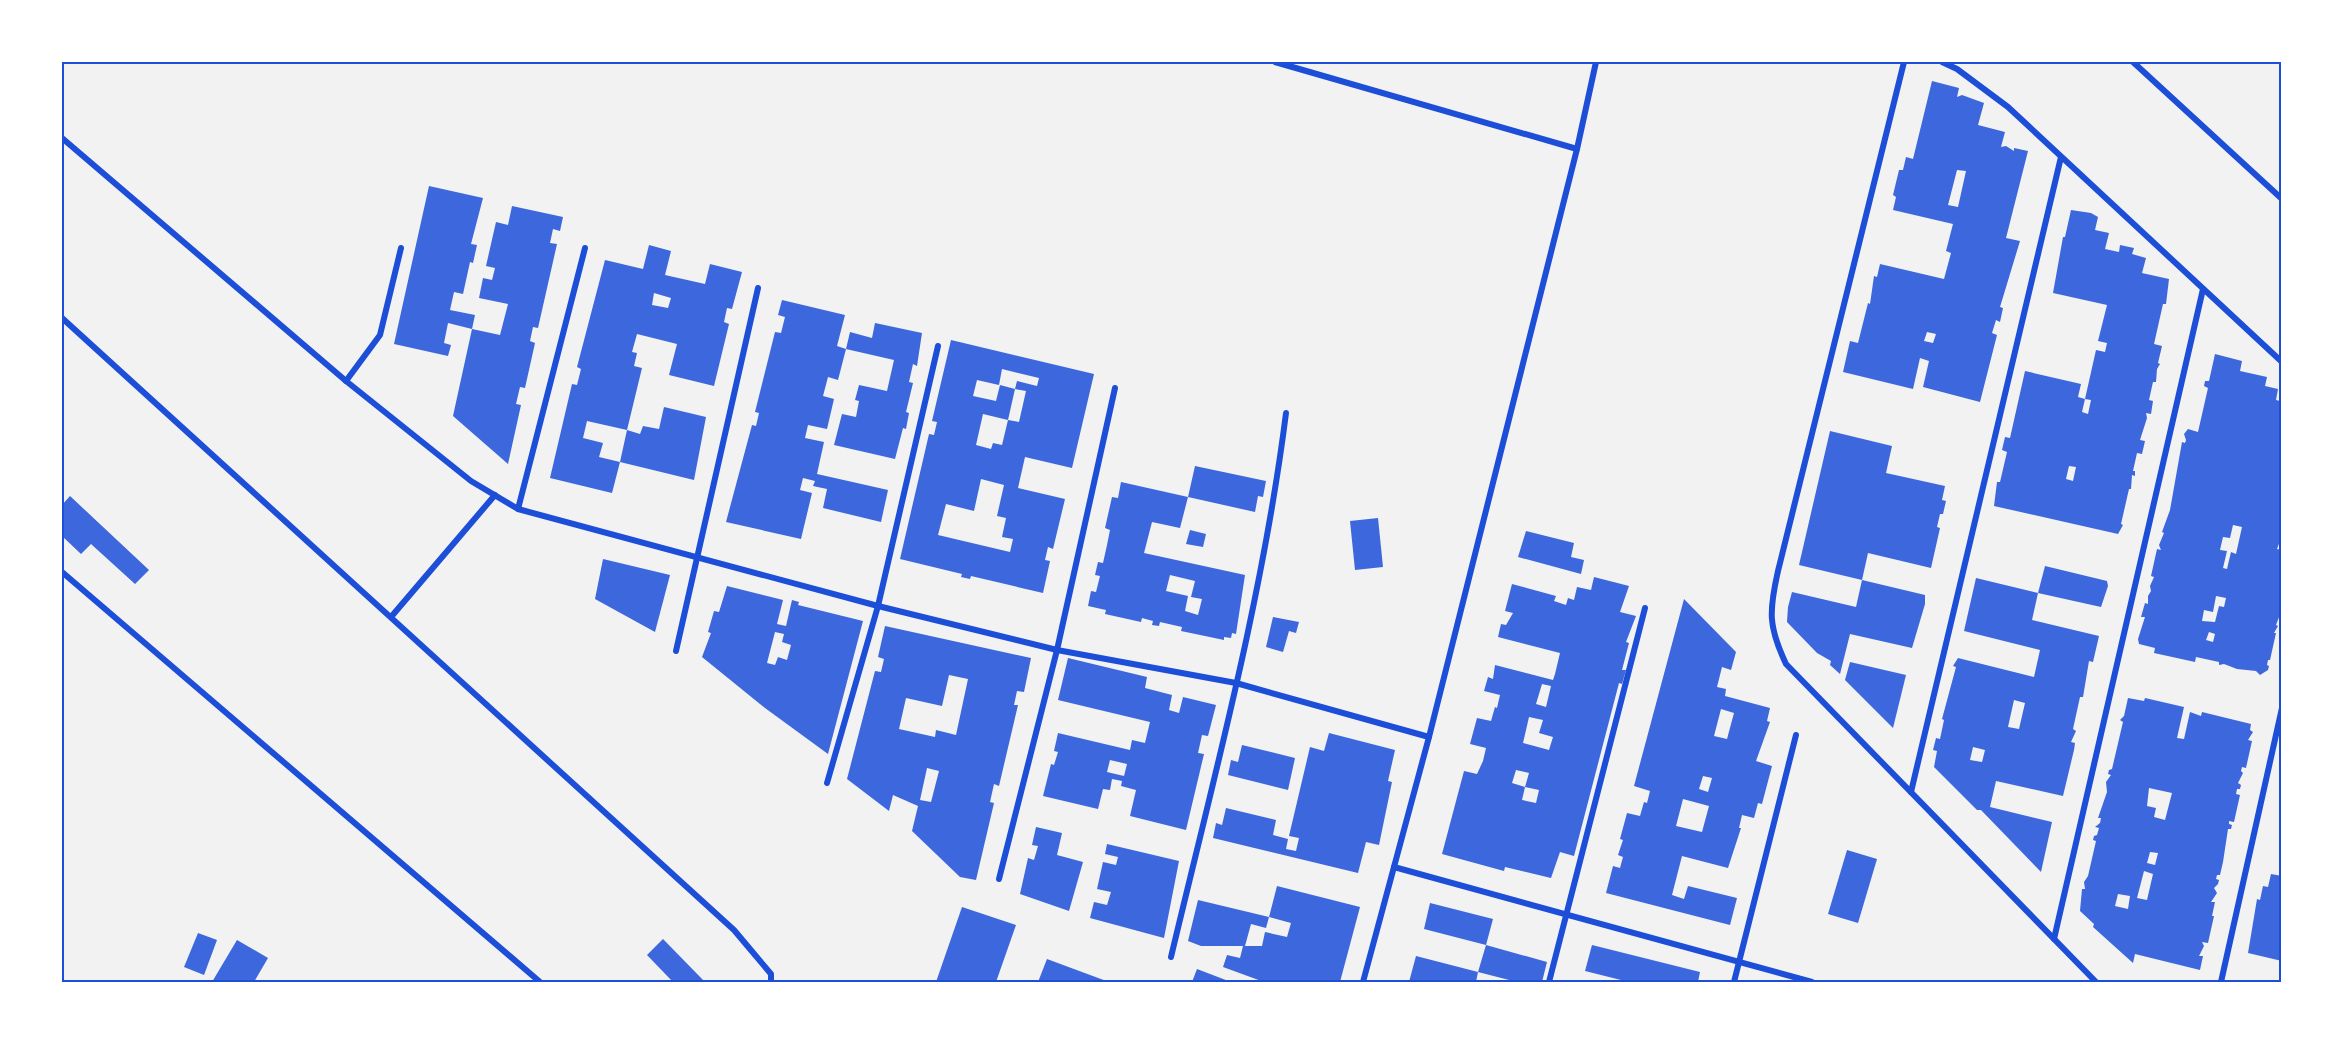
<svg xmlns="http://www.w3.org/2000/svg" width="2343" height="1044" viewBox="0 0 2343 1044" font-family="Karla,sans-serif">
	<rect width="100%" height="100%" fill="#f2f2f2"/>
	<g fill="#3d67dc" fill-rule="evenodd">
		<path d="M1932,81L1959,88L1957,97L1962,95L1984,103L1978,125L2005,132L2001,147L2006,146L2014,151V148L2028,151L2006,238L2020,241L2000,307L2003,308L2000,322L1996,320L1992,333L1997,335L1980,402L1923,387L1929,361L1920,358L1913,389L1843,372L1850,341L1858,343L1868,303L1870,304L1874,276L1877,277L1880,264L1944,279L1951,253L1946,251L1953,224L1893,210L1896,197L1893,195L1899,170H1903L1906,157L1913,159ZM1957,170L1966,171L1958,207L1948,205ZM1927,332L1936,334L1933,343L1924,341Z"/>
		<path d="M429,186L483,198L471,244L477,245L473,263L470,262L463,294L454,292L450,310L475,315L472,329L500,335L508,304L479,298L483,278L492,280L495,268L486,266L496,222L508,225L512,206L563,217L560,231L553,229L550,243L557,244L538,328L533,327L530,341L535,343L525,388L520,387L516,404L521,405L508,464L453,416L472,329L448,323L444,343L451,345L448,356L394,344Z"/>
		<path d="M2071,210L2091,213L2098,217L2095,230L2109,233L2105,249L2119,252L2120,245L2134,248L2132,254L2146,258L2142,273L2169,279L2166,304H2163L2154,344L2162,346L2158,363L2160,364L2157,369L2156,382H2153L2149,400L2153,401L2151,414L2146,413L2147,418L2140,440L2145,441L2142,454L2137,453L2133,471H2135V476L2132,475L2131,489H2129L2121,524L2123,525L2118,534L1994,506L1997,482H2000L2007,452L2002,450L2005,437L2010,438L2025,371L2081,384L2078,397L2085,399L2082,412L2088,414L2091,400L2085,399L2096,350L2105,352L2107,343L2098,341L2107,305L2053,293L2063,237H2065ZM2069,466L2076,467L2073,481L2066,479Z"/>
		<path d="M649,245L671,251L665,275L705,284L710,264L742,272L732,309L727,308L724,322L729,324L714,386L669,375L677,344L637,334L632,352L637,353L634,366L642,368L627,430L587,421L583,438L603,443L599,457L620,462L612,493L550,478L572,384L577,385L581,369L577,367L605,260L643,269ZM654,293L671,298L668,308L652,305Z"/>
		<path d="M782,300L845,315L837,346L846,349L838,380L828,377L823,396L834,399L827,429L808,425L805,438L824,442L817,474L888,490L881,522L823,508L827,489L813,486L815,481L803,478L800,490L812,493L801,539L726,522L752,425L756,426L759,413L755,412L775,332L781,333L785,317L778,315Z"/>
		<path d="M875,323L922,333L917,366L913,364L909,382L913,383L906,412L909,413L906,429L903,428L895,459L834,445L842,414L856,417L859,401L855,400L859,385L887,391L894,360L846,349L850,332L872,338Z"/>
		<path d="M951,340L1094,374L1072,468L1025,457L1018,488L1065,499L1053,549L1048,547L1045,560L1050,561L1043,593L971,576L970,579L961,577L962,574L900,559L929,434L934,435L937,422L932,421ZM1002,369L1039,378L1037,386L1017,381L1015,389L1026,391L1019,422L1008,420L1002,445L993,443L991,449L976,445L983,414L1008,420L1015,389L1000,385L996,401L973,396L977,380L999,385ZM981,479L1004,485L997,516L1006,518L1002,537L1013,539L1010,552L938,535L946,504L974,511Z"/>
		<path d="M2215,354L2242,361L2240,371L2267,377L2265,386L2278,389L2276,400L2280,401L2282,398V536L2277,549L2282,550L2281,612L2276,625L2278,626L2274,633H2276L2270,660H2268L2267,665L2269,666L2268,670L2260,675L2256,671L2237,669L2224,664L2219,665V662L2196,657L2195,662L2154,653L2155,648L2139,644L2138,639L2145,617H2141L2145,603L2148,604V596L2151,591L2150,586L2154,577L2151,576L2157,549L2161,550L2159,545L2164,533L2162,532L2170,510L2182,442L2185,443L2186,440L2184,434L2188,429L2198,432L2208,388L2204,386L2205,381H2209ZM2233,525L2242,527L2236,554L2231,552L2227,569L2223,568L2227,551L2220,550L2223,537L2230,538ZM2216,596L2226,598L2224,607L2219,606L2215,622L2202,621L2204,610L2213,612ZM2209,632L2215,634L2213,642L2206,640Z"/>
		<path d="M664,407L706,417L694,480L620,462L627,430L640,434L643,426L659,429Z"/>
		<path d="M1830,431L1892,446L1886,473L1945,486L1942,500L1946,501L1943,514H1940L1937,527L1940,528L1931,568L1868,553L1862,580L1799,565Z"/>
		<path d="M1195,466L1266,481L1263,497L1258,496L1255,512L1188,497L1180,528L1152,522L1144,553L1245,575L1236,634L1232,633L1231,638L1224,637V640L1181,631L1182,627L1160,622L1159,626L1152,625L1153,621L1142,618L1141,622L1105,614L1106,610L1088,606L1091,591L1096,592L1100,576L1095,575L1098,562L1103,563L1107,545L1110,530L1105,528L1112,497L1118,498L1121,482L1188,497ZM1170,575L1195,581L1191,597L1202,599L1198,615L1185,611L1188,596L1166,591Z"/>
		<path d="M70,496L149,570L135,584L91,544L81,554L62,536V505Z"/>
		<path d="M1378,518L1383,567L1355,570L1350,521Z"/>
		<path d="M1190,530L1206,534L1203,547L1186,544Z"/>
		<path d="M1526,531L1574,543L1571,557L1584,560L1581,574L1518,557Z"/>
		<path d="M603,559L670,575L655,632L595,599Z"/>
		<path d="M2045,566L2107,581L2108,586L2101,607L2038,593Z"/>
		<path d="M1594,577L1629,586L1620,612L1636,616L1626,642L1629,643L1622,670H1626L1622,684L1619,683L1574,856L1560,852L1551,878L1505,867L1504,871L1442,854L1464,771L1477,774L1483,761L1486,748L1470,744L1477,718L1491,721L1495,707L1497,708L1500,695L1484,691L1488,677L1493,679L1495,665L1553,680L1555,674L1560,653L1498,637L1501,624L1506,625L1513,613L1505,611L1512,584L1556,596L1554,601L1566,605L1568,598L1574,600L1577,587L1591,590ZM1542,684L1551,686L1546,707L1536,704ZM1529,717L1543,720L1539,733L1553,737L1549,750L1523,743ZM1516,770L1529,773L1525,787L1539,790L1536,803L1522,800L1525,787L1512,783Z"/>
		<path d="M1976,578L2038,593L2032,620L2099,636L2093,662L2089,661L2083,697H2080L2073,729L2076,731L2071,742L2075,743L2074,750L2063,796L1996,781L1990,807L2052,822L2041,872L1981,810H1977L1934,767L1937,751L1933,750L1936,738L1940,739L1944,720L1942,719L1956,667L1953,666L1958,658L2034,677L2040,650L1964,631ZM2014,700L2025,703L2019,729L2008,727ZM1973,747L1985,750L1982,762L1970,760Z"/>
		<path d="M1862,580L1925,595V604L1912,648L1850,634L1840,674L1830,665L1831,661L1817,653L1787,622L1788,607L1792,592L1856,607Z"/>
		<path d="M727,586L783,600L777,624L786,626L792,600L799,602L798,605L863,621L828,754L765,708L702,657L711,633L708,632L714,611L719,612ZM775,632L784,634L782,642L791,645L787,660L778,657L775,665L767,663Z"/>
		<path d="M1684,599L1736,652L1731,670L1722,667L1717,687L1726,689L1725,696L1770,708L1767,721L1770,722L1756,761L1772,766L1762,804L1758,803L1754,818L1742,815L1739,828H1741L1728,868L1682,856L1672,895L1684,899L1688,886L1737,898L1730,925L1606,893L1613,866L1620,868L1623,857L1618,855L1623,840L1620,839L1627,813L1640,816L1644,802L1647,803L1650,791L1634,786ZM1721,709L1734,713L1727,739L1714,736ZM1703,776L1712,778L1708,792L1699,789ZM1683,799L1709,806L1702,832L1676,826Z"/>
		<path d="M1273,617L1299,622L1296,633L1289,631L1283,652L1266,647Z"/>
		<path d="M885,626L1031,658L1024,692L1017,691L1014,705H1018L999,786L994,784L990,802L994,803L976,880L960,877L912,831L918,806L893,795L889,811L847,779L875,671L881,672L884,659L878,657ZM949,675L968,679L956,735L936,730L935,737L899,729L906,698L942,706ZM927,768L939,771L931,802L920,800Z"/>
		<path d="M1068,658L1147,677L1145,688L1172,695L1169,710L1179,713L1183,697L1216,705L1208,736L1202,735L1198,753L1204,754L1186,830L1130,816L1136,790L1121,786L1122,781L1112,779L1110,790L1103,789L1098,809L1043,796L1051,764L1054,765L1058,752L1054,751L1058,733L1130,750L1132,740L1145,743L1150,722L1058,700ZM1110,760L1127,764L1124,776L1107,772Z"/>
		<path d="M1850,662L1906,675L1893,728L1845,680Z"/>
		<path d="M2128,698L2144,701L2145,698L2184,707L2177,738L2184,739L2190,712L2201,716L2202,712L2251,724L2250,730L2253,732L2248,740L2252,741L2246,768L2242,767L2241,771L2243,773L2238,783L2241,785L2240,789H2237L2236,794L2240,795L2234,822L2229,821V824L2232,825L2231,829H2228L2223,862L2220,875H2217L2216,879L2219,880L2218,884L2214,888L2217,893L2211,902H2215L2212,916H2214L2208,943L2202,942L2204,946L2199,956H2203L2200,970L2135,954L2133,963L2093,927L2094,924L2080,911L2082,889H2085L2084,882L2088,876L2096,841L2093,840L2094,836L2097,835L2099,828L2095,827L2100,823L2101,818H2098L2107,792L2106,782L2111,775L2108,774L2109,770L2112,769L2123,722L2120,720L2124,716ZM2149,788L2172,793L2165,820L2154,817L2156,808L2147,806ZM2150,852L2158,853L2155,865L2147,863ZM2144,871L2153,874L2147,900L2137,898ZM2118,894L2130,896L2128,909L2115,906Z"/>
		<path d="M1329,733L1395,750L1388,781L1392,782L1379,845L1366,842L1358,873L1213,838L1216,823L1222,825L1226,808L1276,820L1273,835L1288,839L1286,849L1296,851L1299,838L1289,836L1310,747L1324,751Z"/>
		<path d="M1242,745L1295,758L1288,790L1228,775L1231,760L1238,762Z"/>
		<path d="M1036,827L1062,833L1057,855L1083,862L1069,911L1020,894L1028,858L1034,860L1038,846L1032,845Z"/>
		<path d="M1107,844L1179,861L1164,938L1090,918L1094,902L1107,905L1111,892L1097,889L1103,862L1116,865L1118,857L1105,854Z"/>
		<path d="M1847,850L1877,859L1858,923L1828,914Z"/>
		<path d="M2271,874L2282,876V961L2248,953L2257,899L2260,900L2263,886L2268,887Z"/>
		<path d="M1277,886L1360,907L1340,982H1264L1223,967L1227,955L1240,958L1243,946H1201L1188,941L1198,900L1269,917L1266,928L1251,924L1245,946H1262L1265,932L1287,937L1291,923L1269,917Z"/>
		<path d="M1430,903L1493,919L1486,945L1424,929Z"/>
		<path d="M962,907L1016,925L996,982H936Z"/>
		<path d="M198,933L217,940L204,975L184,967Z"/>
		<path d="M663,939L705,982H673L647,955Z"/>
		<path d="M237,940L268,958L254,982H212Z"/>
		<path d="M1486,945L1547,962L1542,982H1517L1478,972L1476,982H1409L1416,956L1478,972Z"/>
		<path d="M1592,945L1700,972L1698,982H1629L1585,971Z"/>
		<path d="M1047,959L1109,982H1038Z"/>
		<path d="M1197,969L1231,982H1192Z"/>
	</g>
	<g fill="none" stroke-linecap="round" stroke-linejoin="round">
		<g stroke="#1d4ed8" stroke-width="6">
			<path d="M1275,62L1577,149"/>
			<path d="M1904,62L1778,571C1769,611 1768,626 1786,664L2096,982"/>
			<path d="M1942,62L1957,69L2008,107L2282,362"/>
			<path d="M2133,62L2282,199"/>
			<path d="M62,138L346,381L471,481L518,509L878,606L1057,650L1236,683L1429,737"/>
			<path d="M62,318L734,930L771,974V982"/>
			<path d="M346,381L380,335L401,248"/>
			<path d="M518,509L585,248"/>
			<path d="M62,572L540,982"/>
			<path d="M391,617L495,495"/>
			<path d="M676,651L758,288"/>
			<path d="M827,783L878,606L938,346"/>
			<path d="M1911,792L2061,157"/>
			<path d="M1394,867L1812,982"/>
			<path d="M999,879L1057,650L1115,388"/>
			<path d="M2054,939L2203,289"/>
			<path d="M1171,957C1214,777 1263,596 1286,413"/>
			<path d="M1363,982L1429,737L1577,149L1596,62"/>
			<path d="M1549,982L1645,608"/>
			<path d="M1734,982L1796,735"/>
			<path d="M2221,982L2282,708"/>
		</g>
	</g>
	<rect width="2343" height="1044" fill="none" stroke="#ffffff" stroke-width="126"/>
	<rect x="63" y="63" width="2217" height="918" fill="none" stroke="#1d4ed8" stroke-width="2"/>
</svg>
